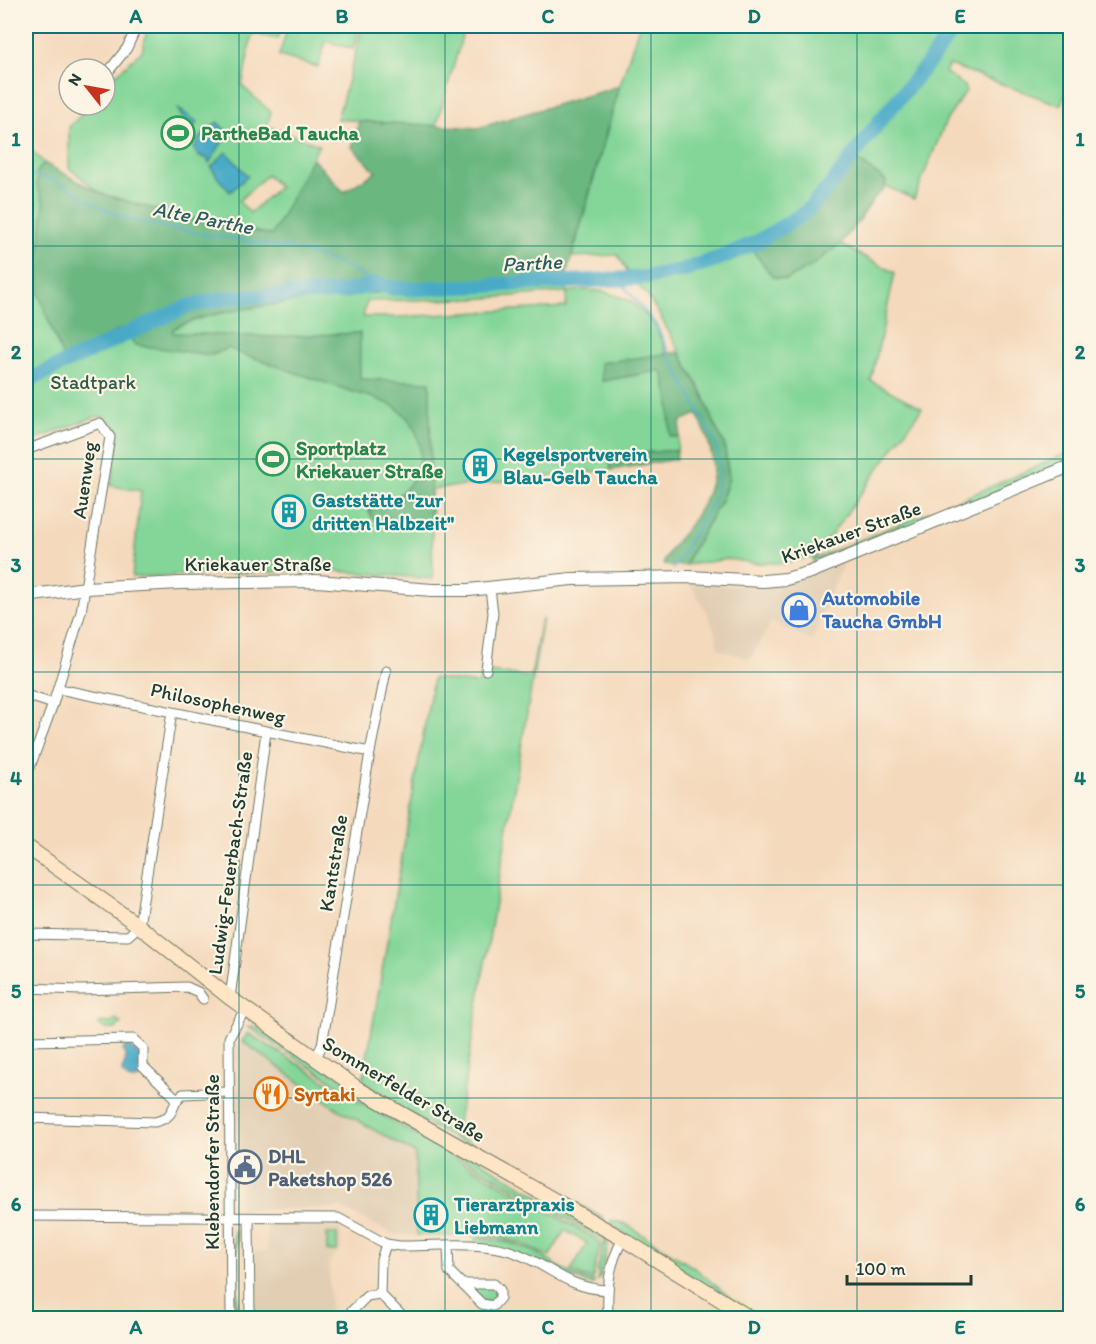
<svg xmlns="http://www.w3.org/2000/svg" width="1096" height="1344" viewBox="0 0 1096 1344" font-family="Itim,sans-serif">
	<rect width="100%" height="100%" fill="#fcf5e5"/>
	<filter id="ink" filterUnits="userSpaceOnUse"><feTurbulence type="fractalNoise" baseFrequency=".0167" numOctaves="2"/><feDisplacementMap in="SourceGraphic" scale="12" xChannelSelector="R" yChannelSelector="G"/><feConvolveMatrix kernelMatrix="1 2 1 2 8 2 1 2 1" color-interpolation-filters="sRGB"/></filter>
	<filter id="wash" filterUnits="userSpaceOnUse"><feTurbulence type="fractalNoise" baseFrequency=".008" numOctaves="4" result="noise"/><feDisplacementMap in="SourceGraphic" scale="24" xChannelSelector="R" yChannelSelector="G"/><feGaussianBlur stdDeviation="1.35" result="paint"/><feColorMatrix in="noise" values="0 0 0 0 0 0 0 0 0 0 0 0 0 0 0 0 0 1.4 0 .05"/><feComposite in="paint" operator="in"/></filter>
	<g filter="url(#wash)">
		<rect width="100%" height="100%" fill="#f4d9bc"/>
		<g fill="#e1ceb3">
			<path d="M843,563L812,641L771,622L750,659L718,649L716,634L707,612L688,581L728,586H772Z"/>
			<path d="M242,1041L336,1108L415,1153L417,1235H394L342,1208L240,1210L237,1048Z"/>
			<path d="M267,1224L339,1227L341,1229V1250L331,1260L329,1264L330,1318H254V1252L267,1251Z"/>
		</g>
		<g fill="#83d698" stroke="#518a66" stroke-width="1.5" fill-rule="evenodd">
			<path d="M148,26H282L278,39L252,34L242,86L271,112L267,126L319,145L272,235L171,214L102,194L69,168V127L91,105H105V91L113,83L110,80L142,51ZM267,175L279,187L250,213L239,201Z"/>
			<path d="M288,26H360L353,49L326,41L318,67L279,56Z"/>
			<path d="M363,26H443L450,27L451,26H465L436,127L337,119Z"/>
			<path d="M639,26H1070V86L1060,105L949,65L945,72L964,86L966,91L946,121L914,199L885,186L886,181L853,157L835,180L809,209L749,246L810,267L840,244L895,273L871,381L922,408L814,559L981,491L1070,452V462L814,567L813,559L809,557L785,563H753L728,559L686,565L690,554L722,499L729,478L724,443L715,426L703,394L660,316L647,295L632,279L618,255L572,257L620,85Z"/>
			<path d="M26,145L44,163L37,172L45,203L44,226L38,268L37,289L63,358L123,328L212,355L229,348L280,367L360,333L274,337L173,333V329C208,312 246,309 284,303C378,289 472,287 567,282V292L585,290L602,291L631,301L656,326L667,355L601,363L602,381L662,370L669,400L670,436L679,437L677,450L610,456L611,470L431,489L433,579L324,570L132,577L141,491L111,486L119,432L105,416L95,417L26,443ZM567,292L566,307L400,317H363L367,301L472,299Z"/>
			<path d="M543,618L456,1135L559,1195L603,1217V1220L408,1113L367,1085L363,1081L433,678L479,684L482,671L531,677L540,624Z"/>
			<path d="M116,1019L121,1023L115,1029H105L99,1024L101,1022L111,1023Z"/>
			<path d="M254,1026L604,1235L607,1242L357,1097L248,1027Z"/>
			<path d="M248,1033L356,1100L596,1239L600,1244L593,1278L584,1277L571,1271L587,1243L565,1230L549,1257L522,1244L496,1237L417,1235L415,1153L336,1108L242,1041Z"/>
			<path d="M611,1220L626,1224L696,1269L733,1300L763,1318H757L611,1225Z"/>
			<path d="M234,1231H236L238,1318H235Z"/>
			<rect x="327" y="1234" width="10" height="17"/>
			<path d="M475,1238C494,1239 513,1242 530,1250C551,1260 571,1279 594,1281V1283L592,1285L475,1242Z"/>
			<path d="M603,1243L608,1245L601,1275L598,1281V1269Z"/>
			<path d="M476,1286L491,1287L496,1290L495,1302L484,1301L474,1292Z"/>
		</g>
		<g fill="#6ab780" stroke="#447a5a" stroke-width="1.5">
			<path d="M619,86L567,273V282C470,287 375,289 279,304C243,309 206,312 173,329V333L274,337L360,333V379L430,382L431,528L426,525L423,528L393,524L373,519L368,510L372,511L374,504C390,503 402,495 411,482C428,455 420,422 393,406C380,399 364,395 350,391C321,381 292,372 263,361C252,357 239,355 229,348L212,355L135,345L123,328L63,358L37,289L38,268L44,203L37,186V172L44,163L102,194L171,214L272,235L312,158L344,192L376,172L352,147L359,121L478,128Z"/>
			<path d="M853,157L886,181L884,189L874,198L858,222L840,244L810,267L786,280L773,277L749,246L809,209L835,180Z"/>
			<path d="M679,352L703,394L715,426L724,443L729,478L722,499L690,554L686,565L669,566L663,564C667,551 678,540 686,530C718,487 721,461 697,414L681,421L679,437L670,436L669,400L662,370L602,381L600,363Z"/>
			<path d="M677,450L676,459L611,470L609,456Z"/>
		</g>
		<g fill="#48aac7" stroke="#34747e" stroke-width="1.5">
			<path d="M177,108L198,122L190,130Z"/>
			<path d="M217,122L228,133L209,163L206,157L203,158L201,155L199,157L193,148L198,144L196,141Z"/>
			<path d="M226,152L248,176L230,192L218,178L211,167Z"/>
			<path d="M126,1046H130L140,1056L139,1079C131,1081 126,1080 122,1072C124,1064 129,1057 123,1050Z"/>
		</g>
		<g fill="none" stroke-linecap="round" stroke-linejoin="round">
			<g stroke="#48aac7" stroke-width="2">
				<path d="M26,175C59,174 87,204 117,215C128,220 141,221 152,224C226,243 311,239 376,284"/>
				<path d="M619,280L656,325L673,363L710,432L717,449L720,470L714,500L673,569"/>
			</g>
			<path stroke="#48aac7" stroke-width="15" d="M26,381L188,306L226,298L343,292L376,284L392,288L413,289L642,278L683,270L720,258L759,241L806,212L830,186L879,122L929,62L955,26"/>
		</g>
	</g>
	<g filter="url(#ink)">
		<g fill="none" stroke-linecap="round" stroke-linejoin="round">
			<g stroke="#6a7464" stroke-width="11">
				<g id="minor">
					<path d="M108,72L127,48L137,26"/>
					<path d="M26,450L100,423L110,437L81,612L53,704L26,778"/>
					<path d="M486,670L493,613L490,589"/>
					<path d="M59,689L370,752"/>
					<path d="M26,695L53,704"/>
					<path d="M26,934L128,936L139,926L172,712"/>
					<path d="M26,988L80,990L187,987L198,992L203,999"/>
					<path d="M230,998L266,732"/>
					<path d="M26,1041L133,1039L143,1048V1066L177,1099"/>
					<path d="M315,1060L322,1045L370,752L386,671"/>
					<path d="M26,1118L155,1122C179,1116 169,1103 183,1094L228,1092"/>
					<path d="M26,1216L338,1218L386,1244L400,1246C432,1246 480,1241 510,1251C547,1262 564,1288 606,1290"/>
					<path d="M249,1218L250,1318"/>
					<path d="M386,1244L381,1260L380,1294L404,1318"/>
					<path d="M448,1246L449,1271L482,1304L493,1306L500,1298V1290L494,1284H462"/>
					<path d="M231,1318L229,1038L245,1009"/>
					<path d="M345,1318L367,1296L380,1294"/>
					<path d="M608,1318C607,1289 608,1265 623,1239"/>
				</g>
			</g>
			<g stroke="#6a7464" stroke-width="14">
				<path id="tertiary" d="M26,596L86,588L180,583L317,581L432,590H469L572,579L689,577L763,581L786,579L811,572L1070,466"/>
			</g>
			<g stroke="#6a7464" stroke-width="16">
				<path id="secondary" d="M26,846L139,926L230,998L360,1090L623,1239L750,1318"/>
			</g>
			<use href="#minor" stroke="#fff" stroke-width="9"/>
			<use href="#tertiary" stroke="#fff" stroke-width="12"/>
			<use href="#secondary" stroke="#fee5c5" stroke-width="14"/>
		</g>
	</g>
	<path fill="none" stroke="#0f766e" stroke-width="1.5" stroke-opacity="0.55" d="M239,26V1318M445,26V1318M651,26V1318M857,26V1318M26,246H1070M26,459H1070M26,672H1070M26,885H1070M26,1098H1070"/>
	<defs>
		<g id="stadium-ring" transform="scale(1.725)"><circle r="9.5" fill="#fcf5e5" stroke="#2e9e5b" stroke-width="1.5"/><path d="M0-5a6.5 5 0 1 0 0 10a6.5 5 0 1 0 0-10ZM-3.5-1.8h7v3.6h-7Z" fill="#2e9e5b"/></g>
		<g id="building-ring" transform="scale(1.725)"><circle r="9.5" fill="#fcf5e5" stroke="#0f9aa8" stroke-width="1.5"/><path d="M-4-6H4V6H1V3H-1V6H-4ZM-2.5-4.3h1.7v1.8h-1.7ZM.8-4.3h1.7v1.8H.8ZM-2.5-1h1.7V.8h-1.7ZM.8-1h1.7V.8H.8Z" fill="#0f9aa8"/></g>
		<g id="shop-ring" transform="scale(1.725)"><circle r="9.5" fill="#fcf5e5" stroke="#3f7fe0" stroke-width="1.5"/><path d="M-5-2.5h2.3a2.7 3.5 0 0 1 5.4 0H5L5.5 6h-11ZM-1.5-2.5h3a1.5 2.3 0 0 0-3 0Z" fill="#3f7fe0"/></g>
		<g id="restaurant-ring" transform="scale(1.725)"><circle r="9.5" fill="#fcf5e5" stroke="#e8710a" stroke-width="1.5"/><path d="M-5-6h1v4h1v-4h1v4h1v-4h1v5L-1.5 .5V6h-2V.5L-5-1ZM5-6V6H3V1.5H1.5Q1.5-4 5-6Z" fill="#e8710a"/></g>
		<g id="civic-ring" transform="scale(1.725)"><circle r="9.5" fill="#fcf5e5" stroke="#5c6f8a" stroke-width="1.5"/><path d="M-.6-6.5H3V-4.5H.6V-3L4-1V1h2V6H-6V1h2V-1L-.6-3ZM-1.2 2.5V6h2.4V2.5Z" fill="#5c6f8a"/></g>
	</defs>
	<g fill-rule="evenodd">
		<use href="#stadium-ring" x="178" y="133"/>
		<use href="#stadium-ring" x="273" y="459"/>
		<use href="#building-ring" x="480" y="466"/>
		<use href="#building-ring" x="289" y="512"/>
		<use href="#shop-ring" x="799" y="610"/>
		<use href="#restaurant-ring" x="271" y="1094"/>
		<use href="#civic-ring" x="245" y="1167"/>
		<use href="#building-ring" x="431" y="1215"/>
	</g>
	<g text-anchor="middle" stroke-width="4.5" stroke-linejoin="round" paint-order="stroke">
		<g font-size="20" font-weight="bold" fill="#27864d" stroke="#fcf5e5" text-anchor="start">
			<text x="201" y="140">PartheBad Taucha</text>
			<text x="296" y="455">Sportplatz<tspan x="296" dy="23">Kriekauer Straße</tspan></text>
		</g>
		<g font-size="20" fill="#335c48" stroke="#fcf5e5">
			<text x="93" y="389">Stadtpark</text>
		</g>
		<g font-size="20" font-weight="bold" fill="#0d838f" stroke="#fcf5e5" text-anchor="start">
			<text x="503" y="461">Kegelsportverein<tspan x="503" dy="23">Blau-Gelb Taucha</tspan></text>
			<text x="312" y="507">Gaststätte "zur<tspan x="312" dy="23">dritten Halbzeit"</tspan></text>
			<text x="454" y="1211">Tierarztpraxis<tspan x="454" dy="23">Liebmann</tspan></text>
		</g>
		<g font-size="20" fill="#1f3d34" stroke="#fcf5e5">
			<text transform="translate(84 480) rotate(-82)" y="7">Auenweg</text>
			<text transform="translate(851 532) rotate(-20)" y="7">Kriekauer Straße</text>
			<text x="258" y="571">Kriekauer Straße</text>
			<text transform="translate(218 703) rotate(12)" y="7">Philosophenweg</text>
			<text transform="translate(230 863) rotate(-82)" y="7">Ludwig-Feuerbach-Straße</text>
			<text transform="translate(333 863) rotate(-81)" y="7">Kantstraße</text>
			<text transform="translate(404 1089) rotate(31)" y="7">Sommerfelder Straße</text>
			<text transform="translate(212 1162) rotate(-90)" y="7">Klebendorfer Straße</text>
		</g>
		<g font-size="20" font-weight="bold" fill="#366cbe" stroke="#fcf5e5" text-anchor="start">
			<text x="822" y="605">Automobile<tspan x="822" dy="23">Taucha GmbH</tspan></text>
		</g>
		<g font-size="20" font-weight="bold" fill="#c56008" stroke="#fcf5e5" text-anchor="start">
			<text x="294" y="1101">Syrtaki</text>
		</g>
		<g font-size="20" font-weight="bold" fill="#4e5e75" stroke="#fcf5e5" text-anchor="start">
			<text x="268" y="1163">DHL<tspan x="268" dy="23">Paketshop 526</tspan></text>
		</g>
		<g font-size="21" font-style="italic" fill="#2b5e60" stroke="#fcf5e5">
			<text transform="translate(203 218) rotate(11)" y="7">Alte Parthe</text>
			<text transform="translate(532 263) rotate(-3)" y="7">Parthe</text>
		</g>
	</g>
	<rect width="1096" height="1344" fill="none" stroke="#fcf5e5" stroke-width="66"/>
	<g transform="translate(87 87) rotate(301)"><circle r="28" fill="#fcf5e5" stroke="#a4ab9e" stroke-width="1.5"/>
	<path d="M0-4.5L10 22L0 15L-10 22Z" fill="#c8321e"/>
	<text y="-9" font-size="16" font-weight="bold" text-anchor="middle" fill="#1f3d34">N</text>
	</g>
	<path d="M847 1275v9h124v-9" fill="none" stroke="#1f3d34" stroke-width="3"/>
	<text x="856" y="1275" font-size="18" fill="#1f3d34" stroke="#fcf5e5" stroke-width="4.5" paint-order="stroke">100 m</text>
	<rect x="33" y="33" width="1030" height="1278" fill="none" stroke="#0f766e" stroke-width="2"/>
	<g font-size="20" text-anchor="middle" font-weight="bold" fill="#0f766e">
		<text x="136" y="23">A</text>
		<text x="342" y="23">B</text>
		<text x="548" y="23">C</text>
		<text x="754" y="23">D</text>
		<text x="960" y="23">E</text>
		<text x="16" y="146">1</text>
		<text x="1080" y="146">1</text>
		<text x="16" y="359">2</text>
		<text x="1080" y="359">2</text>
		<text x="16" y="572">3</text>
		<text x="1080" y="572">3</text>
		<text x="16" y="785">4</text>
		<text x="1080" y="785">4</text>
		<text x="16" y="998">5</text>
		<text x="1080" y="998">5</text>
		<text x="16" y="1211">6</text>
		<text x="1080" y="1211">6</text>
		<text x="136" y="1334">A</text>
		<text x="342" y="1334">B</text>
		<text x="548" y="1334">C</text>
		<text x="754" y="1334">D</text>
		<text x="960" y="1334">E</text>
	</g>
</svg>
